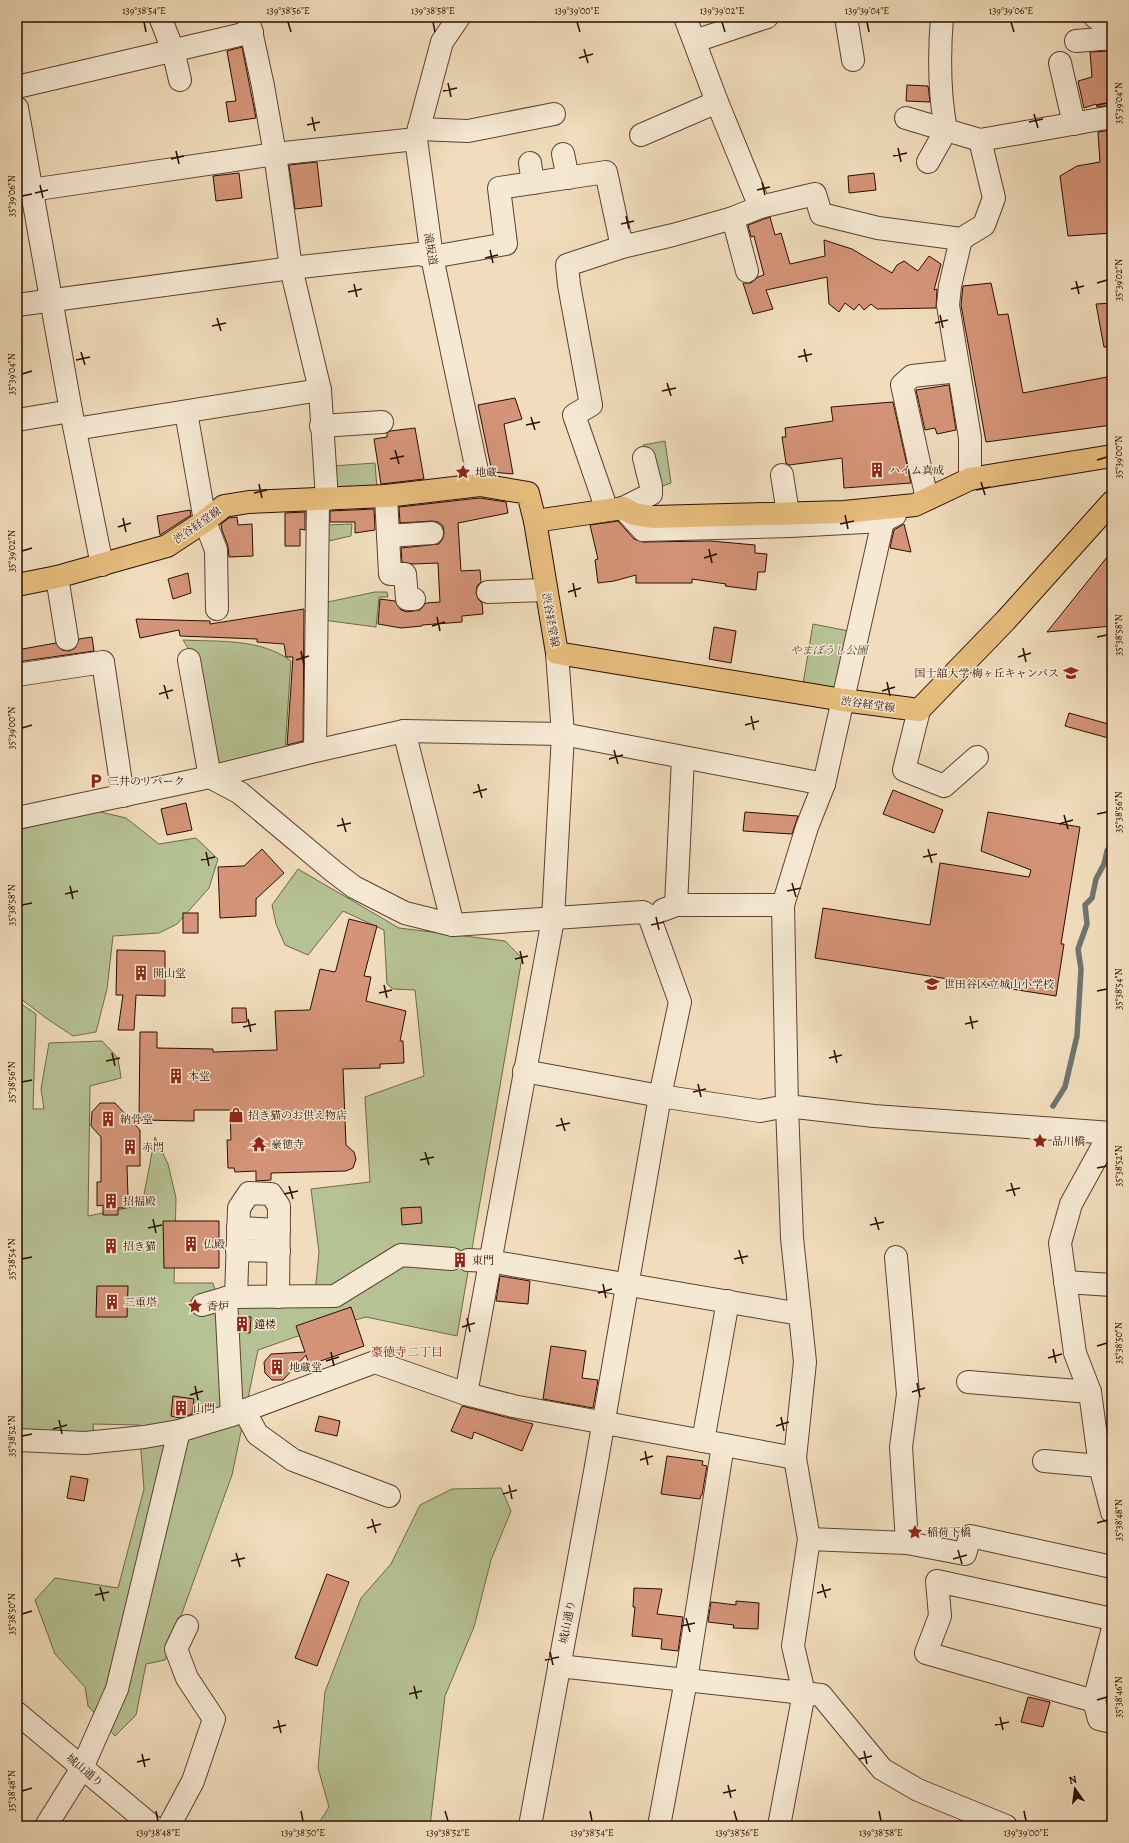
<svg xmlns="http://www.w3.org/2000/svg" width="1129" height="1843" viewBox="0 0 1129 1843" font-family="Alegreya,'Noto Serif JP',serif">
	<rect width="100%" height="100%" fill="#f1ddbd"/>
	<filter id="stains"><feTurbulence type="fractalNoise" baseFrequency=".005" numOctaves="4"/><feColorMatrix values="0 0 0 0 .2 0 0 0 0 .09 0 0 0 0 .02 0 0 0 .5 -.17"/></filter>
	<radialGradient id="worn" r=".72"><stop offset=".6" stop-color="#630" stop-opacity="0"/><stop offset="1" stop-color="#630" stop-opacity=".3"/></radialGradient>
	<g fill="#b6c294" stroke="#70684a">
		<path d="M665,441L671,483L660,487L652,482L643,445Z"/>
		<path d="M375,463L377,489L336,491L332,466Z"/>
		<path d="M352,524L351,536L324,542V525Z"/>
		<path d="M375,592H387L388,597H379L376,627L323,620V603Z"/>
		<path d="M813,624L854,632L839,697L802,690Z"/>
		<path d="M183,640C219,642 260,638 291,661L285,750L213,766L195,659Z"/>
		<path d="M96,811L126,818L159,844L196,838L218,859L209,888L177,924L159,933L113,936L107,989L96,1032L73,1036L46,1018L17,996V830Z"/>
		<path d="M298,869L399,928L505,941L522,958L457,1336L366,1317L295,1337L258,1350L232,1475L165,1660L146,1664L136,1715L115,1736L88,1706L85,1687L55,1654L35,1600L55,1578L118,1588L144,1489L139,1425L93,1424L94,1434L17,1431V1001L36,1014L33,1109H44L41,1089L49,1043L102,1041L118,1058L121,1078L90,1086L88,1216L142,1205L155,1137L168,1164L176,1198L174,1283H213L220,1307L314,1304L319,1252L311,1189L370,1182L365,1097L424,1076L415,990L393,989L387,984L384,930L343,911L308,955L285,945L276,924L272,905Z"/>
		<path d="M501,1488L511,1511L491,1560L474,1627L445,1696L430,1826H317L329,1807L318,1768L325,1692L361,1598L391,1564L420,1505L452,1489Z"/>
	</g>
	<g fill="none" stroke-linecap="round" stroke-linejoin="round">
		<path stroke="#6e756e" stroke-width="5.5" d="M1053,1106L1065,1087L1077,1036L1081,969L1078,949L1087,924L1085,905L1092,898L1096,879L1104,864L1107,851L1112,843"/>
	</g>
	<g fill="#d59479" stroke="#2a0d00">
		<path d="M242,47L256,118L229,122L226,102L236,101L227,51Z"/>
		<path d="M1110,51L1112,63V105L1097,107L1096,104L1084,108L1078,81L1092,77L1090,52Z"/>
		<path d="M907,85L928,86L930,102L906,101Z"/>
		<path d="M1112,130V233L1068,236L1060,176L1077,166L1100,162L1098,132Z"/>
		<path d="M317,162L322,206L295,209L289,165Z"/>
		<path d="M239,173L242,198L216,201L213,176Z"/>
		<path d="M874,173L876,190L849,193L848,176Z"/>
		<path d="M770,217L775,235L781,233L790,264L825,256L824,240L852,249L892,273L897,265L904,261L918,271L929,256L941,264L934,290L937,289L936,308L877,309L871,304L864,310L859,304L854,310L845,303L839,312L829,304L827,277L766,290L773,309L753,314L743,283H751L758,277L764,275L754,236L751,237L748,225Z"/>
		<path d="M991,283L998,315L1008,314L1023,393L1112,376V425L986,442L961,305L963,286Z"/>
		<path d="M1112,303V347H1104L1096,304Z"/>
		<path d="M949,385L956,430L937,434L935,428L925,430L916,390Z"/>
		<path d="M515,398L522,419L504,424L513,474L492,472L478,405Z"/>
		<path d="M893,402L911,483L844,488L842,458L789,465L786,463L782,437H786L785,428L833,421L831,407Z"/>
		<path d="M415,428L424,479L381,484L374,439L387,437V433L390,431Z"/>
		<path d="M480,498L506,502L508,513L458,523L461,571L480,570L481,582L477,586L476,593L478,599L482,603L483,614L462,616V622L422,625V626L401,628L378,624L380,599L395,601L401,610L407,612L420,610L426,603L440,602L438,563L413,564L402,562L401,548L439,544L443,538L444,533L443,526L438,522L432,521L400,523L399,507Z"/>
		<path d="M374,509L375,530L355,533V522H330V511Z"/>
		<path d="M190,510L191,515L160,535L157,516Z"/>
		<path d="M305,512V530L300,529V546H285V513Z"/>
		<path d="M237,517L238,525L252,524L253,556L229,557L228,546L222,530L221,524L229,518Z"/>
		<path d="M618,521L634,539L643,542L711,541L755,545V553L767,554L765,572H758L756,590L725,586L726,584L692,579V583H636V575L614,581L598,583L595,560L598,559L590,525Z"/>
		<path d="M904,524L911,552L890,548L894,530Z"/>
		<path d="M1112,551V626L1047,632Z"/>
		<path d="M188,573L191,593L173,599L168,579Z"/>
		<path d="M304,609L303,741L287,745L293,657H286L284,644L257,642V639L180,636L179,630L140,638L136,619L210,621V624Z"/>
		<path d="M714,627L736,631L731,663L709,659Z"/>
		<path d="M92,637L94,651L17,662V650L56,643L62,650L69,651L75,648L79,639Z"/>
		<path d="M1069,713L1112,725V739L1065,726Z"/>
		<path d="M893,790L943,810L934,833L883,814Z"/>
		<path d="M186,803L192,830L167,835L161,809Z"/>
		<path d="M745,812L798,816L792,834L743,831Z"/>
		<path d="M988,812L1080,827L1061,944H1064L1056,996L815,958L823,908L930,925L940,863L1029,877L1031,870L981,851Z"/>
		<path d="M262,849L284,873L256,899V916L220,918L218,867L244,866Z"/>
		<rect x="183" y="913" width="15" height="20"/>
		<path d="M349,919L377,926L364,976L371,977L366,1001L406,1011L400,1041H403L404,1063L380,1064V1068L343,1069L346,1145L354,1152L356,1159L353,1168L346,1171L271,1173V1180L256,1181V1171L235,1172L234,1168H228L227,1140H231L230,1110H194V1121L139,1120L140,1032H157V1048L213,1049V1052L277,1050L275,1011L310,1010L320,969L335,972L336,970Z"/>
		<path d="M117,950L165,951V996L136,995L134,1030H118L123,995H116Z"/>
		<path d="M232,1008H246L247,1022L232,1023Z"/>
		<path d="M100,1103H115L140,1130V1166H127L128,1197H125V1208H118V1215H103V1205L97,1206V1182H101V1137L91,1126L92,1112Z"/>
		<path d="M421,1207L422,1223L402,1225L401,1208Z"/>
		<path d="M163,1221H219V1268H164Z"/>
		<path d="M500,1276L530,1281L528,1304L496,1301Z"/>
		<path d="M97,1286H128L127,1317H96Z"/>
		<path d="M351,1307L364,1346L309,1365L306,1355L283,1380H272L265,1373L264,1362L271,1354L305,1352L296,1326Z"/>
		<path d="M239,1316L251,1317L250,1333L240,1332Z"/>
		<path d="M551,1346L586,1351L582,1378L598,1380L593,1408L543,1399Z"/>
		<path d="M173,1396L194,1399L192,1414L180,1418L171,1416Z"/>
		<path d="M462,1406L533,1424L522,1451L474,1432L472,1439L451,1431Z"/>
		<path d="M319,1416L340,1421L337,1436L315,1431Z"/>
		<path d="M667,1456L703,1461L702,1465L707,1466L702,1495H701L700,1499L661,1494Z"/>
		<path d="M71,1476L88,1479L84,1501L67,1498Z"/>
		<path d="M327,1574L349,1582L317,1666L295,1658Z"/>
		<path d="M634,1588L662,1589L657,1614L683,1617L678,1651L661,1649L662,1639L632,1636L635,1607H633Z"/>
		<path d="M736,1601L759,1603L758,1629L733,1628L734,1625L708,1622L711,1602L736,1605Z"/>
		<path d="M1028,1697L1050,1702L1043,1727L1021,1722Z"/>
	</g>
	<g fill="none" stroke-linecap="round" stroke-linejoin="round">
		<g stroke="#5c412f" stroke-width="24">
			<g id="minor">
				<path d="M160,17L173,50L180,80"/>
				<path d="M248,17L263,86L275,154L291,268L320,390L327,499"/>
				<path d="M459,17L442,42L416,139L432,257L480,485"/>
				<path d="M685,17L717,102L760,207"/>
				<path d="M846,17L853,60"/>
				<path d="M942,17C939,54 939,93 946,130L980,140L1112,117"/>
				<path d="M1095,17L1112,29"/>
				<path d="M695,41L767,17"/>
				<path d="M1076,41L1112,38"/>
				<path d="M1060,63L1074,124"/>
				<path d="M17,87L252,32"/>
				<path d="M17,108L71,411L102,565"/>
				<path d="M906,118L946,130L928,162"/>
				<path d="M419,129L468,131L554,114"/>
				<path d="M641,135L717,102"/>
				<path d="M563,154L568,178"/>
				<path d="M530,163L533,183"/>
				<path d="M17,192L275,154L416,139"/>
				<path d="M733,218L747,271"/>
				<path d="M961,239L950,286L948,305L970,438V479"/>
				<path d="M17,305L291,268L419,254L432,257L506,244L499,188L606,172L622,247"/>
				<path d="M186,412L205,521L216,550L217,609"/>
				<path d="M17,420L71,411"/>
				<path d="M321,426L382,422"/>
				<path d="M75,429L320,390"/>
				<path d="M644,458L651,486V494L623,508L643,530L790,526L883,521L895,515"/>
				<path d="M782,475L790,526"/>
				<path d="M386,496L390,574H405L407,599H414"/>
				<path d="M927,499L902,385L912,376L959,371"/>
				<path d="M607,510L574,415L591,405L569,285L567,265L622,247L673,235L733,218L760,207L815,194L821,214L878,228L961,239L984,225L994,198L980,140"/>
				<path d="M388,536L432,533"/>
				<path d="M57,577L67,639"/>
				<path d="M488,592L546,590"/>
				<path d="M189,660L210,777"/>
				<path d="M17,675L103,662L123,796"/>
				<path d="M919,710L904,770L944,786L977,757"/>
				<path d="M404,731L453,925"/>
				<path d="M315,751L318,499"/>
				<path d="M210,777L240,793L333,871L354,887L405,913L453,925L643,912L649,916L680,1002L660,1096L596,1466L530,1826"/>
				<path d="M17,818L210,777L315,751L404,731L563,734L824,784"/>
				<path d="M676,905L683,758"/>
				<path d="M663,910L676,905H783"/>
				<path d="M524,1071L660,1096L760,1111L787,1106L874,1116L1112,1133"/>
				<path d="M1110,1133L1071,1204L1060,1243L1075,1353L1090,1392L1100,1466L1112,1512"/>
				<path d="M238,1228L279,1230"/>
				<path d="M237,1250L279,1251"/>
				<path d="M896,1257L908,1394L901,1447L907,1543"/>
				<path d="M468,1260L489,1261L800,1314"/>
				<path d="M1065,1282L1112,1285"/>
				<path d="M236,1297L239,1208L249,1193L271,1194L279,1206L278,1297"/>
				<path d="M226,1298L232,1415"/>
				<path d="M202,1305L226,1298L236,1297L335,1296L401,1255L452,1259"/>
				<path d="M968,1382L1090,1392"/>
				<path d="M466,1394L553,919L563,734L557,653"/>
				<path d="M244,1410L257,1434L293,1460L389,1496"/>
				<path d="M17,1440L85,1443L144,1437L179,1431L232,1415L375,1362L466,1394L513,1406L795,1458"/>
				<path d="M703,1441L728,1301"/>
				<path d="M1044,1461L1100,1466"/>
				<path d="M809,1539L907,1543L965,1554L970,1536L1112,1567"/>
				<path d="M1112,1632L1094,1701L1099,1719L1112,1722"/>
				<path d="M559,1666L821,1695L882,1769L918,1790L1006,1826"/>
				<path d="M1094,1701L926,1653L940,1616L937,1581L1112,1619"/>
				<path d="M17,1713L152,1826"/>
				<path d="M46,1826L82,1768L117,1689L179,1431"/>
				<path d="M169,1826L193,1781L214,1719L187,1678L176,1649L187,1626"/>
				<path d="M659,1826L686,1680L723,1445"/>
				<path d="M779,1826L804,1693L793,1646L809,1539L795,1458L805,1362L792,1238L787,1106L783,905L807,827L824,784L883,521"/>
			</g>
		</g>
		<g stroke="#2a0d00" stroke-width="24">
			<g id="major">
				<path d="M535,521L623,508L634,514L653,517L844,512L915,505L970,479L1112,456"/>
				<path d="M17,585L57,577L167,546L205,521L224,506L249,502L386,496L480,485L528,493L535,521L557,653L843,700L919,710L1006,620L1112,502"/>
			</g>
		</g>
		<use href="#minor" stroke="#f6e9d4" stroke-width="22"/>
		<use href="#major" stroke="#e8be7e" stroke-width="22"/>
	</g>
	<path fill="none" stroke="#2a0d00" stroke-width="1.5" d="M144,22L146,32M288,22L291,32M433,22L435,32M577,22L580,32M722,22L725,32M867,22L869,32M1011,22L1014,32M584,49L588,63M579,58L593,54M448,83L451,97M443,91L457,88M1097,105L1107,103M1034,114L1038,128M312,117L315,131M1029,122L1043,119M307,125L320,122M898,148L901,162M176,151L179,164M893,156L907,153M171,159L184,156M762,182L765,195M40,185L43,198M757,190L770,187M35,193L48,190M22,196L32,194M626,216L629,229M621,224L634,221M490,250L493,263M485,258L498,255M1076,281L1079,294M1097,283L1107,280M354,284L357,297M1071,289L1084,286M348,292L362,289M940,315L943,328M217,318L221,331M935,323L948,320M212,326L226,323M804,349L807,362M81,352L85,365M798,357L812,354M76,360L90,357M22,374L32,371M667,383L671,396M662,391L676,388M531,417L535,430M526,425L540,422M395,450L399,464M390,459L404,456M1097,460L1107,457M981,482L985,495M259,484L262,498M976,490L990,487M254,493L267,490M845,515L848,529M123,518L126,532M840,524L854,521M118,527L131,523M709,549L712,563M22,551L32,548M704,558L717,554M573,583L576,597M568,592L581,588M437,617L440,631M432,626L445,622M1097,637L1107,635M1023,648L1026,662M301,651L304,665M1018,657L1031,653M296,660L309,656M887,682L890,696M164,685L168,699M882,691L895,687M159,694L173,690M751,716L754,730M745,725L759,721M22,728L32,725M614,750L618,764M609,759L623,755M478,784L482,798M473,793L487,789M1097,814L1107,812M1064,815L1068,829M342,818L346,832M1059,824L1073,820M337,826L351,823M928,849L932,863M206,852L209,866M923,857L937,854M201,860L215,857M792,883L796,897M70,886L73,899M787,891L801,888M65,894L78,891M22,905L32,903M656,917L659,930M651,925L664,922M520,951L523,964M515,959L528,956M384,985L387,998M1097,991L1107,989M379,993L392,990M970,1016L973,1029M248,1019L251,1032M965,1024L978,1021M243,1027L256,1024M834,1050L837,1063M112,1053L115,1066M829,1058L842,1055M106,1061L120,1058M22,1082L32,1080M698,1084L701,1097M693,1092L706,1089M561,1118L565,1131M556,1126L570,1123M425,1152L429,1165M420,1160L434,1157M1097,1168L1107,1166M1011,1183L1015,1196M289,1186L293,1199M1006,1191L1020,1188M284,1194L298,1191M875,1217L879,1230M153,1219L156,1233M870,1225L884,1222M148,1228L162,1225M739,1250L743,1264M22,1259L32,1257M734,1259L748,1256M603,1284L606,1298M598,1293L612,1289M467,1318L470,1332M462,1327L475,1323M1097,1346L1107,1343M1053,1349L1056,1363M331,1352L334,1366M1048,1358L1062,1354M326,1361L339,1357M917,1383L920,1397M195,1386L198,1400M912,1392L925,1388M190,1395L203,1391M781,1417L784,1431M59,1420L62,1434M776,1426L789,1422M53,1429L67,1425M22,1436L32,1434M645,1451L648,1465M640,1460L653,1456M509,1485L512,1499M503,1494L517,1490M372,1519L376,1533M1097,1523L1107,1520M367,1528L381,1524M958,1550L962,1564M236,1553L240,1567M953,1559L967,1555M231,1561L245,1558M822,1584L826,1598M100,1587L104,1601M817,1593L831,1589M95,1595L109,1592M22,1614L32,1611M686,1618L690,1632M681,1626L695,1623M550,1652L553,1665M545,1660L559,1657M414,1686L417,1699M409,1694L422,1691M1097,1700L1107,1697M1000,1717L1003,1730M278,1720L281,1733M995,1725L1009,1722M273,1728L286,1725M864,1751L867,1764M142,1754L145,1767M859,1759L872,1756M137,1762L150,1759M728,1785L731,1798M22,1791L32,1788M723,1793L736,1790M156,1811L158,1821M301,1811L303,1821M445,1811L448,1821M590,1811L592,1821M734,1811L737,1821M879,1811L881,1821M1024,1811L1026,1821"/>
	<defs>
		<g id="building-bare" transform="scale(1.2)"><path d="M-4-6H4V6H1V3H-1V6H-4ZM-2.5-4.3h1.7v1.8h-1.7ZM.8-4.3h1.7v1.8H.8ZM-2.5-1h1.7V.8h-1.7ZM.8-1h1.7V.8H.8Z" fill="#8f2418" stroke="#f6e9d4" stroke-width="2.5" paint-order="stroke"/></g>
		<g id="sight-bare" transform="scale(1.2)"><path d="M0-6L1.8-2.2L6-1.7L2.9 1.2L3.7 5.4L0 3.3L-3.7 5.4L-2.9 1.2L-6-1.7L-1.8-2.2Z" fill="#8f2418" stroke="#f6e9d4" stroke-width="2.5" paint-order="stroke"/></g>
		<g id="university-bare" transform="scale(1.2)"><path d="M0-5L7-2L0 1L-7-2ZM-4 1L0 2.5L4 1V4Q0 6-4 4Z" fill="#8f2418" stroke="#f6e9d4" stroke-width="2.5" paint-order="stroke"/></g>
		<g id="parking-bare" transform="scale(1.2)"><path d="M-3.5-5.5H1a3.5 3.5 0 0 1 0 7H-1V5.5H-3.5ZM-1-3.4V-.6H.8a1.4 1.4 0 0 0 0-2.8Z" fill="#8f2418" stroke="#f6e9d4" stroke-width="2.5" paint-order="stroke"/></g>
		<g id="school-bare" transform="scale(1.2)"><path d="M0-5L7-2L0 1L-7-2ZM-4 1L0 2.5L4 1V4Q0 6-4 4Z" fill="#8f2418" stroke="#f6e9d4" stroke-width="2.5" paint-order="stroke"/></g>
		<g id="shop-bare" transform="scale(1.2)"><path d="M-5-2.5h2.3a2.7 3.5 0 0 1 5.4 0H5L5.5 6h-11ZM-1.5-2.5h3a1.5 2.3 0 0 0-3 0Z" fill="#8f2418" stroke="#f6e9d4" stroke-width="2.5" paint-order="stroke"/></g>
		<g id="temple-bare" transform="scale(1.2)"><path d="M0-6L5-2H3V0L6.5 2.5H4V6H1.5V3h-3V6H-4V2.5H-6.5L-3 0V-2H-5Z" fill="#8f2418" stroke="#f6e9d4" stroke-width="2.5" paint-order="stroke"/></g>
	</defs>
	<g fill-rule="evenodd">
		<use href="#building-bare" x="877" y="470"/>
		<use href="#sight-bare" x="463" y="472"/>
		<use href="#university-bare" x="1071" y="673"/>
		<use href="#parking-bare" x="96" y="781"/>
		<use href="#building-bare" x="141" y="973"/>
		<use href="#school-bare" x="932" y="984"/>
		<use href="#building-bare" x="176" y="1076"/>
		<use href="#shop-bare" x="236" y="1115"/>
		<use href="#building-bare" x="108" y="1119"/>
		<use href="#sight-bare" x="1040" y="1141"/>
		<use href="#temple-bare" x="259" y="1144"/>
		<use href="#building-bare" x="130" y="1147"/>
		<use href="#building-bare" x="111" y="1201"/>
		<use href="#building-bare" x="191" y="1244"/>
		<use href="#building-bare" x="111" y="1246"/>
		<use href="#building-bare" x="460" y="1260"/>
		<use href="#building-bare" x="112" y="1302"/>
		<use href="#sight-bare" x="195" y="1306"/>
		<use href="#building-bare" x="242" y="1324"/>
		<use href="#building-bare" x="277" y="1367"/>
		<use href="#building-bare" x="181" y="1408"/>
		<use href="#sight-bare" x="915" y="1532"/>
	</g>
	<g text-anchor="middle" stroke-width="3" stroke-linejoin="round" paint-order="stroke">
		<g font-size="11" fill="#2a0d00" stroke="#f6e9d4">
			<text transform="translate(431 249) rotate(80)" y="4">滝坂道</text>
			<text transform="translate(197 525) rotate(-35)" y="4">渋谷経堂線</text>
			<text transform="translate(551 620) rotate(80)" y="4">渋谷経堂線</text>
			<text transform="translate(868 704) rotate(8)" y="4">渋谷経堂線</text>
			<text transform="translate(567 1622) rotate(-79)" y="4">城山通り</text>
			<text transform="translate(85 1770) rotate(40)" y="4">城山通り</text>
		</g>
		<g font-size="11" fill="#2a0d00" stroke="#f6e9d4" text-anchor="start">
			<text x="889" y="474">ハイム真成</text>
			<text x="475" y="476">地蔵</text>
			<text x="1059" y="677" text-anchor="end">国士舘大学 梅ヶ丘キャンパス</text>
			<text x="108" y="785">三井のリパーク</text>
			<text x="153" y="977">開山堂</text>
			<text x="944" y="988">世田谷区立城山小学校</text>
			<text x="188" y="1080">本堂</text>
			<text x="248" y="1119">招き猫のお供え物店</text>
			<text x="120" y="1123">納骨堂</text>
			<text x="1052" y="1145">品川橋</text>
			<text x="271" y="1148">豪徳寺</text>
			<text x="142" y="1151">赤門</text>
			<text x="123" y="1205">招福殿</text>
			<text x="203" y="1248">仏殿</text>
			<text x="123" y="1250">招き猫</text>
			<text x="472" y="1264">東門</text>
			<text x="124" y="1306">三重塔</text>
			<text x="207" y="1310">香炉</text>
			<text x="254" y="1328">鐘楼</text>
			<text x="289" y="1371">地蔵堂</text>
			<text x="193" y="1412">山門</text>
			<text x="927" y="1536">稲荷下橋</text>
		</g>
		<g font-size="11" font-style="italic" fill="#5b4c34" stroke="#f6e9d4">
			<text x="829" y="654">やまぼうし公園</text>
		</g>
		<g font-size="12" fill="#7a1f14" stroke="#f6e9d4">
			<text x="407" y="1356">豪徳寺二丁目</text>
		</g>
	</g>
	<rect width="1129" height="1843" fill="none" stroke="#f1ddbd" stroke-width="44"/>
	<g transform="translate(1075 1789) rotate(346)" stroke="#f6e9d4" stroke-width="3" paint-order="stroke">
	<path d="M0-3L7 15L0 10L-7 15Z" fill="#2a0d00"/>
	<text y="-6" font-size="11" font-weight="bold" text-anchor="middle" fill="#2a0d00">N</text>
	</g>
	<rect x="22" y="22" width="1085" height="1799" fill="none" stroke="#2a0d00" stroke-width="1.5"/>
	<g font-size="10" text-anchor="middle" fill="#2a0d00">
		<text x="144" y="14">139°38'54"E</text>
		<text x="288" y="14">139°38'56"E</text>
		<text x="433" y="14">139°38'58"E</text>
		<text x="577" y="14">139°39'00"E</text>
		<text x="722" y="14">139°39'02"E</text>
		<text x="867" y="14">139°39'04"E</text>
		<text x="1011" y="14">139°39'06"E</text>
		<text transform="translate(1118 103) rotate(-90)" y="4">35°39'04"N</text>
		<text transform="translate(11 196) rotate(-90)" y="4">35°39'06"N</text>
		<text transform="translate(1118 280) rotate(-90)" y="4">35°39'02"N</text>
		<text transform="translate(11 374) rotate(-90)" y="4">35°39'04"N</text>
		<text transform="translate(1118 457) rotate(-90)" y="4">35°39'00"N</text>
		<text transform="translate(11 551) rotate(-90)" y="4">35°39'02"N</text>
		<text transform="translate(1118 635) rotate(-90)" y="4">35°38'58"N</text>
		<text transform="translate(11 728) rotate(-90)" y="4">35°39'00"N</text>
		<text transform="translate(1118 812) rotate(-90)" y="4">35°38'56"N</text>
		<text transform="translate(11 905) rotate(-90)" y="4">35°38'58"N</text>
		<text transform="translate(1118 989) rotate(-90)" y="4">35°38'54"N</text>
		<text transform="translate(11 1082) rotate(-90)" y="4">35°38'56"N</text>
		<text transform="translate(1118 1166) rotate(-90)" y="4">35°38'52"N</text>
		<text transform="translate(11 1259) rotate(-90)" y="4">35°38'54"N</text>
		<text transform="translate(1118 1343) rotate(-90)" y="4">35°38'50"N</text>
		<text transform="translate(11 1436) rotate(-90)" y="4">35°38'52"N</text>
		<text transform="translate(1118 1520) rotate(-90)" y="4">35°38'48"N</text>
		<text transform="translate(11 1614) rotate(-90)" y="4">35°38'50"N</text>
		<text transform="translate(1118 1697) rotate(-90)" y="4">35°38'46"N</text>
		<text transform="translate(11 1791) rotate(-90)" y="4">35°38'48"N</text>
		<text x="158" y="1836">139°38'48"E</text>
		<text x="303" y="1836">139°38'50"E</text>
		<text x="448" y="1836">139°38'52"E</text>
		<text x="592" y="1836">139°38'54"E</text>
		<text x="737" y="1836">139°38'56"E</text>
		<text x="881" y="1836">139°38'58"E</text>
		<text x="1026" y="1836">139°39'00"E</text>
	</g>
	<rect width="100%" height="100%" filter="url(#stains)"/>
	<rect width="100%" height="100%" fill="url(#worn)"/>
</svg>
